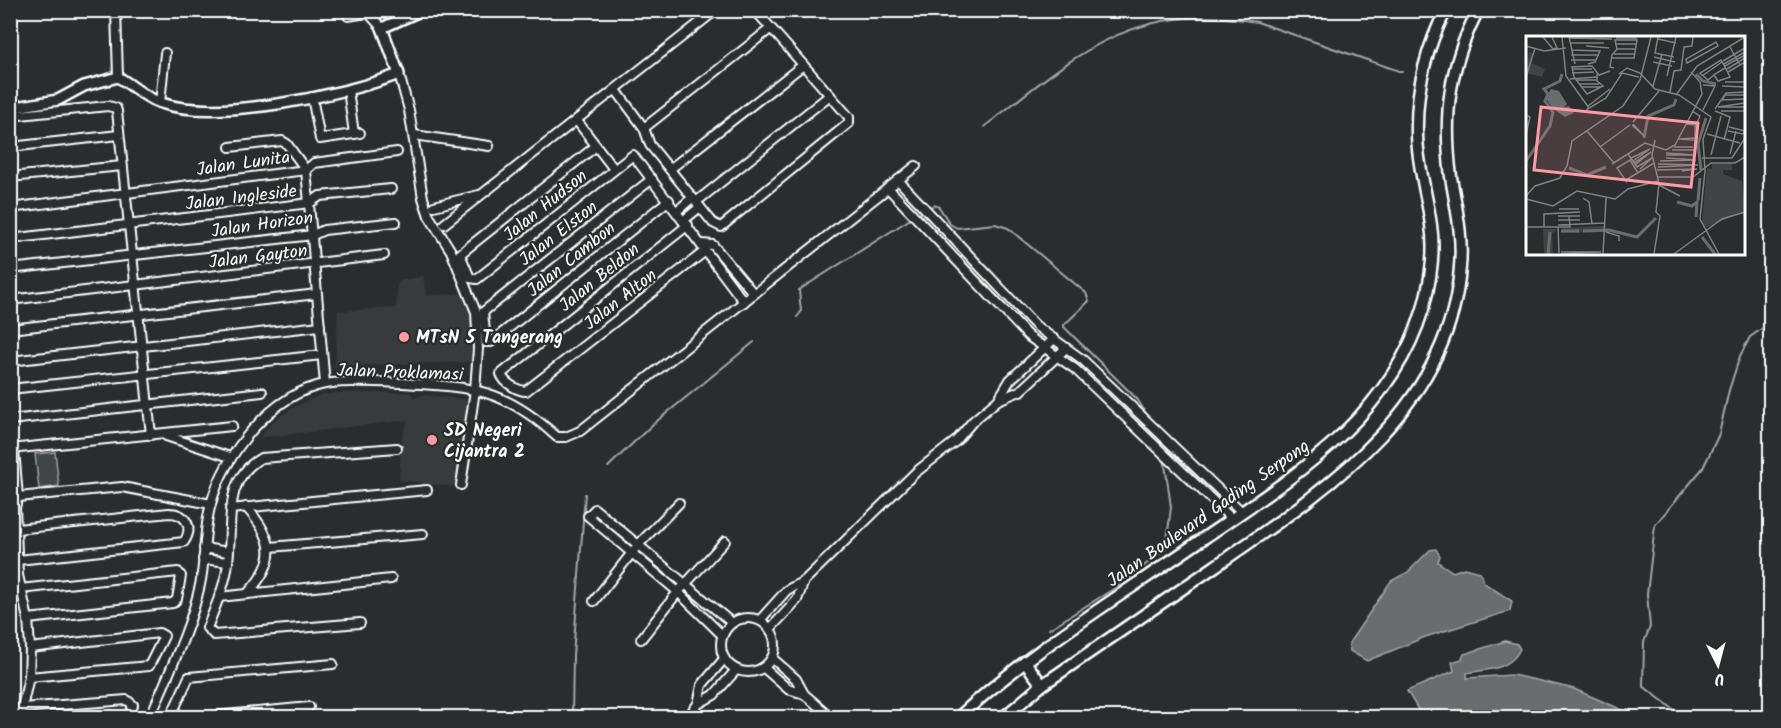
<svg xmlns="http://www.w3.org/2000/svg" width="1781" height="728" viewBox="0 0 1781 728" font-family="Kalam,sans-serif">
	<rect width="100%" height="100%" fill="#2a2d2e"/>
	<filter id="ink" filterUnits="userSpaceOnUse"><feTurbulence type="fractalNoise" baseFrequency=".0167" numOctaves="2"/><feDisplacementMap in="SourceGraphic" scale="12" xChannelSelector="R" yChannelSelector="G"/><feConvolveMatrix kernelMatrix="1 2 1 2 8 2 1 2 1" color-interpolation-filters="sRGB"/></filter>
	<g filter="url(#ink)">
		<g fill="#373a3b">
			<path d="M423,276L426,296L466,293L471,312L472,362L335,366L338,311L396,308L397,285L400,281Z"/>
			<path d="M339,393H411L414,398L423,395L468,400L457,487L399,480L402,437L408,420L259,438L273,421L294,407L321,395Z"/>
		</g>
		<path fill="#414445" stroke="#a0a2a2" stroke-width="1.5" d="M55,452L59,486L39,489L35,454Z"/>
		<g fill="#6a6c6d" stroke="#a6a7a7" stroke-width="1.5">
			<path d="M1436,549L1440,556L1438,562L1453,572L1464,568L1480,572L1484,583L1512,601L1510,611L1425,637L1367,661L1350,651L1349,643L1391,581L1408,572L1430,550Z"/>
			<path d="M1505,641L1517,644L1520,649C1510,670 1489,669 1467,673V678L1512,675L1536,680L1574,689L1639,717L1432,718L1428,712L1420,713L1407,691L1454,671L1452,662L1462,659L1464,654Z"/>
		</g>
		<g fill="none" stroke-linecap="round" stroke-linejoin="round">
			<g stroke="#a6a7a7" stroke-width="2">
				<path d="M984,127C1074,56 1132,0 1257,22L1402,72"/>
				<path d="M917,215L934,205L939,207L950,224L957,228L995,224L1008,228L1086,293L1089,301L1063,326L1137,399L1151,421"/>
				<path d="M797,317L801,312L799,290L912,218"/>
				<path d="M1159,437L1162,449"/>
				<path d="M608,467L652,425L754,342"/>
				<path d="M1049,629L1123,583L1166,548L1171,507L1164,457"/>
				<path d="M572,718L573,656L585,494"/>
				<path d="M1685,718L1643,686L1644,642L1650,627L1647,594L1655,525L1703,468L1719,434L1729,390L1740,356L1750,337L1770,323"/>
			</g>
			<g stroke="#fff" stroke-width="12">
				<g id="minor">
					<path d="M116,10L118,77"/>
					<path d="M366,10L382,28"/>
					<path d="M348,16L367,13"/>
					<path d="M399,74L409,110L423,198L429,216L451,251L476,312L478,349L475,390L461,485"/>
					<path d="M348,90L354,134"/>
					<path d="M616,90L644,128L650,145L713,223L721,227L849,123V117L755,10"/>
					<path d="M312,97L320,139L360,133"/>
					<path d="M160,103L165,53"/>
					<path d="M10,116L108,106L116,108L117,111L151,435"/>
					<path d="M577,121L614,169"/>
					<path d="M644,128L770,29"/>
					<path d="M414,135L489,146"/>
					<path d="M596,146L460,254L470,278L477,279L633,155L744,302"/>
					<path d="M10,147L119,135"/>
					<path d="M230,147L282,141L287,144L306,170L325,384"/>
					<path d="M670,169L803,65"/>
					<path d="M10,177L122,166"/>
					<path d="M652,179L483,312L486,342H491L669,200"/>
					<path d="M898,180L1036,326L1083,360L1242,512"/>
					<path d="M888,188L1028,336L1075,369L1232,519"/>
					<path d="M696,202L830,95"/>
					<path d="M434,206L479,195"/>
					<path d="M10,208L306,170L314,163L397,152"/>
					<path d="M677,211L692,198"/>
					<path d="M684,220L700,207"/>
					<path d="M444,224L716,10"/>
					<path d="M688,225L501,374C504,383 518,391 526,391L704,252"/>
					<path d="M10,239L310,203L320,196L391,189"/>
					<path d="M702,244L713,245L754,294"/>
					<path d="M10,269L313,235L324,230L396,222"/>
					<path d="M10,300L384,255"/>
					<path d="M10,329L317,294"/>
					<path d="M10,361L320,326"/>
					<path d="M10,389L322,355"/>
					<path d="M998,400L1010,380L1054,339"/>
					<path d="M10,420L262,392"/>
					<path d="M166,436L230,457"/>
					<path d="M10,449L232,426"/>
					<path d="M18,497L122,487L211,504"/>
					<path d="M246,507C276,540 278,561 247,594"/>
					<path d="M230,509L427,490"/>
					<path d="M17,529L169,513C186,513 194,527 184,542L18,560"/>
					<path d="M270,547L423,534"/>
					<path d="M204,548L228,552"/>
					<path d="M203,559L228,562"/>
					<path d="M20,589L178,572L181,576L177,599L173,603L28,619"/>
					<path d="M219,597L391,579"/>
					<path d="M594,601L638,545L679,503"/>
					<circle cx="748" cy="645" r="27"/>
					<path d="M760,620L787,590L804,581L916,472L956,441L973,421L998,400L1020,391L1066,348"/>
					<path d="M360,623L214,635L207,628C215,607 226,584 228,562C233,524 222,480 261,458L397,448"/>
					<path d="M770,629L797,600L804,581"/>
					<path d="M722,635L678,592L588,516L595,509L732,623"/>
					<path d="M641,639L678,592L725,541"/>
					<path d="M772,658L796,679L804,694L832,718"/>
					<path d="M764,668L788,689L804,694"/>
					<path d="M29,677L149,666L164,636L159,633L30,648"/>
					<path d="M698,704L702,685L724,659"/>
					<path d="M22,708L127,700L133,705L129,718"/>
					<path d="M10,716L22,708L29,677L30,648L28,619L18,575L15,507L18,497L14,449"/>
					<path d="M150,718C168,674 190,631 200,585C206,559 203,530 211,504C224,454 272,394 325,384C349,380 379,382 403,383C473,387 504,388 557,437H566L580,431L916,166"/>
					<path d="M170,718L189,677L333,664"/>
					<path d="M194,718L309,707"/>
					<path d="M687,718L698,704L714,695L736,670"/>
				</g>
			</g>
			<g stroke="#fff" stroke-width="14">
				<path id="tertiary" d="M10,108L58,100L84,86L118,77C132,85 145,98 161,103C217,122 345,95 399,74L382,28L422,10"/>
			</g>
			<g stroke="#fff" stroke-width="15">
				<g id="secondary">
					<path d="M1025,662L1042,685"/>
					<path d="M958,718C1032,649 1121,596 1204,538C1293,477 1390,418 1423,309C1430,284 1435,252 1431,225C1427,194 1417,164 1417,133C1416,91 1426,48 1446,10"/>
					<path d="M1003,718L1042,685C1099,646 1157,606 1214,567C1322,492 1450,411 1460,267C1463,235 1456,208 1451,177C1443,114 1449,67 1478,10"/>
				</g>
			</g>
			<use href="#minor" stroke="#2a2d2e" stroke-width="8"/>
			<use href="#tertiary" stroke="#2a2d2e" stroke-width="9"/>
			<use href="#secondary" stroke="#2a2d2e" stroke-width="10"/>
		</g>
	</g>
	<g fill="#ff9aa2" stroke="#2a2d2e" stroke-width="2">
		<circle cx="404" cy="337" r="6"/>
		<circle cx="432" cy="440" r="6"/>
	</g>
	<g text-anchor="middle" stroke-width="4.5" stroke-linejoin="round" paint-order="stroke">
		<g font-size="18" fill="#fff" stroke="#2a2d2e">
			<text transform="translate(243 163) rotate(-8)" y="6">Jalan Lunita</text>
			<text transform="translate(241 197) rotate(-7)" y="6">Jalan Ingleside</text>
			<text transform="translate(545 205) rotate(-39)" y="6">Jalan Hudson</text>
			<text transform="translate(262 224) rotate(-8)" y="6">Jalan Horizon</text>
			<text transform="translate(558 233) rotate(-38)" y="6">Jalan Elston</text>
			<text transform="translate(258 256) rotate(-7)" y="6">Jalan Gayton</text>
			<text transform="translate(571 259) rotate(-39)" y="6">Jalan Cambon</text>
			<text transform="translate(599 277) rotate(-39)" y="6">Jalan Beldon</text>
			<text transform="translate(620 299) rotate(-38)" y="6">Jalan Alton</text>
			<text transform="translate(400 372) rotate(2)" y="6">Jalan Proklamasi</text>
			<text transform="translate(1208 513) rotate(-35)" y="6">Jalan Boulevard Gading Serpong</text>
		</g>
		<g font-size="18" font-weight="bold" fill="#fff" stroke="#2a2d2e" text-anchor="start">
			<text x="416" y="343">MTsN 5 Tangerang</text>
			<text x="444" y="436">SD Negeri<tspan x="444" dy="21">Cijantra 2</tspan></text>
		</g>
	</g>
	<g transform="translate(1526 36)">
		<rect width="219" height="219" fill="#2a2d2e"/>
		<path d="M3,16L7,17L5,27L19,33L16,41L0,37ZM186,128H206V134H197V138L216,145L219,175L180,192L176,186L181,132L186,133ZM79,190L80,196L34,197L37,192ZM17,193H31L26,198L27,218H18Z" fill="#414445"/>
		<path d="M25,53L33,55L41,68L38,71L43,70L48,77L39,81L26,72L20,62Z" fill="#6a6c6d"/>
		<path fill="none" stroke="#6a6c6d" stroke-width="3" d="M90,2H111M170,38L177,45L190,48M118,102L122,80L148,69L150,63M0,125L24,90L27,76L19,65L22,58L18,53L34,45L36,38M43,132L61,139L80,131M175,134L172,108L180,82M172,164L174,142M151,166L166,170L171,166L170,181M35,195H53M57,195L83,194L111,201L130,182M176,201L189,218M22,218L24,196"/>
		<path fill="none" stroke="#7f8182" stroke-width="1.5" d="M17,1L27,13L31,12L26,1M36,1L40,40L63,72M43,1L49,28M132,1L129,17L148,21M43,2L86,3M132,3L150,7M190,6L192,10L161,27L160,23ZM44,7H78M89,8H111M0,10L18,15L40,12M60,10L83,12M204,11L214,29M90,13H110M45,14L74,15L69,26L62,28M88,18H109M45,19H73M128,21L149,26M86,22H108L111,4H89L91,13L86,19L84,31L88,32M45,24H70M197,25L219,12M127,26L146,30M198,28L219,16M199,30L219,19M46,33H66M201,33L219,22M202,36L219,26M46,37L68,36M114,37L129,53L153,59L185,81L177,103L179,135L174,183L193,218M71,38V45L77,50L61,58L48,41L46,31L66,30L73,39L84,35M93,38L101,32L114,37M188,39L192,45L204,41L198,29L195,24L174,37L182,44L188,39L189,38L199,32M141,40L150,1M176,40L196,26M0,41L9,12M44,43L71,41M51,44H71M199,46H219M53,48H73M177,49L189,50L177,74M127,50L136,18M196,50L219,51M56,51H76M144,56L148,35L155,34L158,11L166,10L167,1M150,59L171,30L219,1M219,59H199L196,64L219,63M219,67L192,71H219M62,70L84,53M189,73L200,57L219,56M60,74L80,62L96,37L113,41M189,75L204,81L198,104M195,75H219M0,79L4,81L0,99M107,86L133,55M106,89L118,100L107,88M170,89L160,88L172,86M61,95L88,127M202,95L217,98L219,95L203,91M181,98L214,107M168,104L153,103L168,102M74,111L104,89M148,111H167M146,114H169V91L174,80L166,75M102,118L111,131L126,122L114,133M204,118L210,95M140,119H169L140,117M185,119L195,80M105,122L124,113L107,125M176,122H206L219,102M134,125L170,124L140,122M108,127L125,116L109,129M86,128L119,107L140,114L149,109L176,58L174,46L165,36M132,128L172,129L132,131M131,134L171,133L156,135M112,137L104,124L91,132L100,145V144L128,127M131,141H167L185,127H209L219,121M133,149L154,160M0,160L9,150L34,142L41,130L46,105L97,70L114,44L125,1M57,162L63,166L66,188M0,163L27,170L51,155L89,163L102,153L132,145M33,173H53M32,180H54M32,184H54M32,189L78,187M0,191H44L43,180M18,191V178L54,176M32,191L33,217M80,196L93,200V205M35,216H75L35,218M77,218L80,162M128,218L134,180L130,176L133,147L126,119L129,104M148,218L196,183L219,176"/>
		<path fill="#ff9aa2" fill-opacity="0.15" stroke="#ff9aa2" stroke-width="3" d="M15,71L172,87L165,151L8,134Z"/>
		<rect width="219" height="219" fill="none" stroke="#fff" stroke-width="3"/>
	</g>
	<rect width="1781" height="728" fill="none" stroke="#2a2d2e" stroke-width="36"/>
	<rect x="18" y="18" width="1745" height="692" fill="none" stroke="#fff" stroke-width="2" filter="url(#ink)"/>
	<g transform="translate(1718 665) rotate(174)" stroke="#2a2d2e" stroke-width="4.5" paint-order="stroke">
	<path d="M0-4.5L10 22L0 15L-10 22Z" fill="#ffffff"/>
	<text y="-9" font-size="16" font-weight="bold" text-anchor="middle" fill="#ffffff">U</text>
	</g>
</svg>
